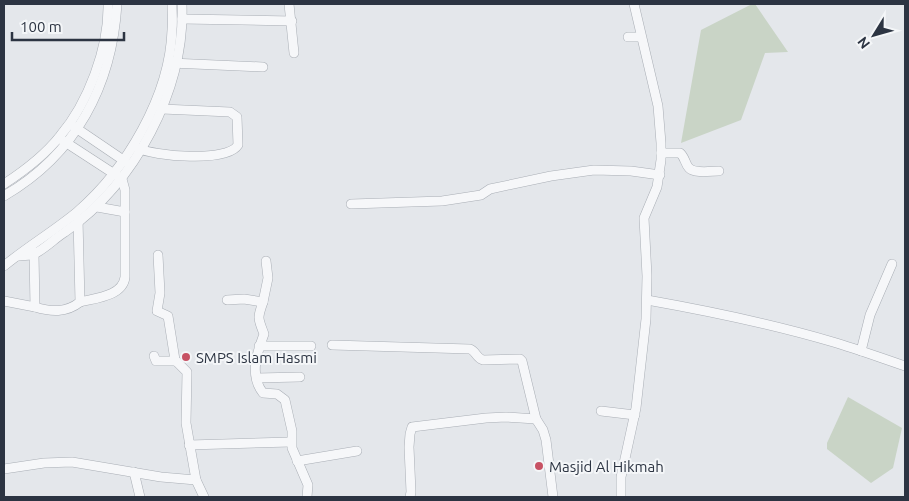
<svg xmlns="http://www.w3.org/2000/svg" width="909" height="501" font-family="Ubuntu,sans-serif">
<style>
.green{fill:#c9d4c6}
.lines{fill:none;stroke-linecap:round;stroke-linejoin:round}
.minor-casing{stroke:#a9aeb5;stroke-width:10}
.minor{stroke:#f6f7f9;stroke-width:9}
.poi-dot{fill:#c75264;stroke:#f4f6f8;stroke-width:2}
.labels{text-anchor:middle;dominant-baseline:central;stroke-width:4;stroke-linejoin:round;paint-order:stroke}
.poi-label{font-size:15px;fill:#2c3442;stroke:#f4f6f8;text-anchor:start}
</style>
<rect width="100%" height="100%" fill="#e4e7eb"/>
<!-- green -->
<g class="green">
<path d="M752,4H755L788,52L765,53L741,120L681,143L701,30Z"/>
<path d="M848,397L902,428L893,468L871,483L827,449V443Z"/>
</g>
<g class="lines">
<!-- minor casing -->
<g class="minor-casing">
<g id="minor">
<path d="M289,4L294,53"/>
<path d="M182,19L292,21"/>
<path d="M628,37H641"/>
<path d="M171,63L263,67"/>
<path d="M73,126L126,162"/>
<path d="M59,138L122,179L125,190V277C123,296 96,298 80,302"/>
<path d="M137,148C154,156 227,163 238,145L237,117L230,112L162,109"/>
<path d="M661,153H680C685,157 685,164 689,168C695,174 711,171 719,171"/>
<path d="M4,184C24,171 45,155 60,136C88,103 109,48 108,4"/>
<path d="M4,196C76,154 112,86 117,4"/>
<path d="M351,204L442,201L481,195L490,189L551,176L594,170L631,171L660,175"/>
<path d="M97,207L125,212"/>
<path d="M32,250L34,254L35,307C51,312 66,313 80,302L78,219"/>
<path d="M158,255L160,293L157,311L168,316L175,360L187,372L186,423L196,480L204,497"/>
<path d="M19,256C24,255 30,256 34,254C45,249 55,238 65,232C135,183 185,90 182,4"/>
<path d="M4,266C27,247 54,231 77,212C126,170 170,96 172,30C173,22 172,13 172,4"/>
<path d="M227,300L244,299L263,302C257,319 258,318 264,334C257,353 249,375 263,393L277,394L285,400L292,431V448L308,485L307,497"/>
<path d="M647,300C709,311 772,324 833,342C857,349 881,358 905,366"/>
<path d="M4,301L35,307"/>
<path d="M263,302L268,278L266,261"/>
<path d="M332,345L470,349C476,351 476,358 483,360L520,359L522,361L536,419L543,430L546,440L553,497"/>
<path d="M259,346H311"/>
<path d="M861,351L870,315L892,264"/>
<path d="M154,356L156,361H176"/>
<path d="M257,378L300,377"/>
<path d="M601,411L635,415"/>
<path d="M189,445L291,442"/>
<path d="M297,461L357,451"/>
<path d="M4,469L44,463L72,462L161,477L196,480"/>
<path d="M134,472L140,497"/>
<path d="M410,497L411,492L409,447L410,434L412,427L486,418L506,417L536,419"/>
<path d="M621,497V477L636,408L646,319L647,276L644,218L657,187L661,160V143L658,106L634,4"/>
</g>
</g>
<!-- minor -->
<use href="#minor" class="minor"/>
</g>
<!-- markers -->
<g class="poi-dot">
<circle cx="186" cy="357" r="5"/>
<circle cx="539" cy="466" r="5"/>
</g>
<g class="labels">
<!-- poi labels -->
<g class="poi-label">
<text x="196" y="357">SMPS Islam Hasmi</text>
<text x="549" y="466">Masjid Al Hikmah</text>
</g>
</g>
<!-- border -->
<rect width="909" height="501" fill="none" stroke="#2c3442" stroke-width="10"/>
<!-- north arrow -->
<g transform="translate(874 35) rotate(233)" stroke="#f4f6f8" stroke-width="4" paint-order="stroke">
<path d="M0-4L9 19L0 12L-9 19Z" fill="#2c3442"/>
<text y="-8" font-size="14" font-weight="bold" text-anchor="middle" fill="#2c3442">N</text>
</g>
<!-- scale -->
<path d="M12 32v8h112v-8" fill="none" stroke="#2c3442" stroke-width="2.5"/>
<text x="20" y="32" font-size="15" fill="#2c3442" stroke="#f4f6f8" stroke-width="4" paint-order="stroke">100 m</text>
</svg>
